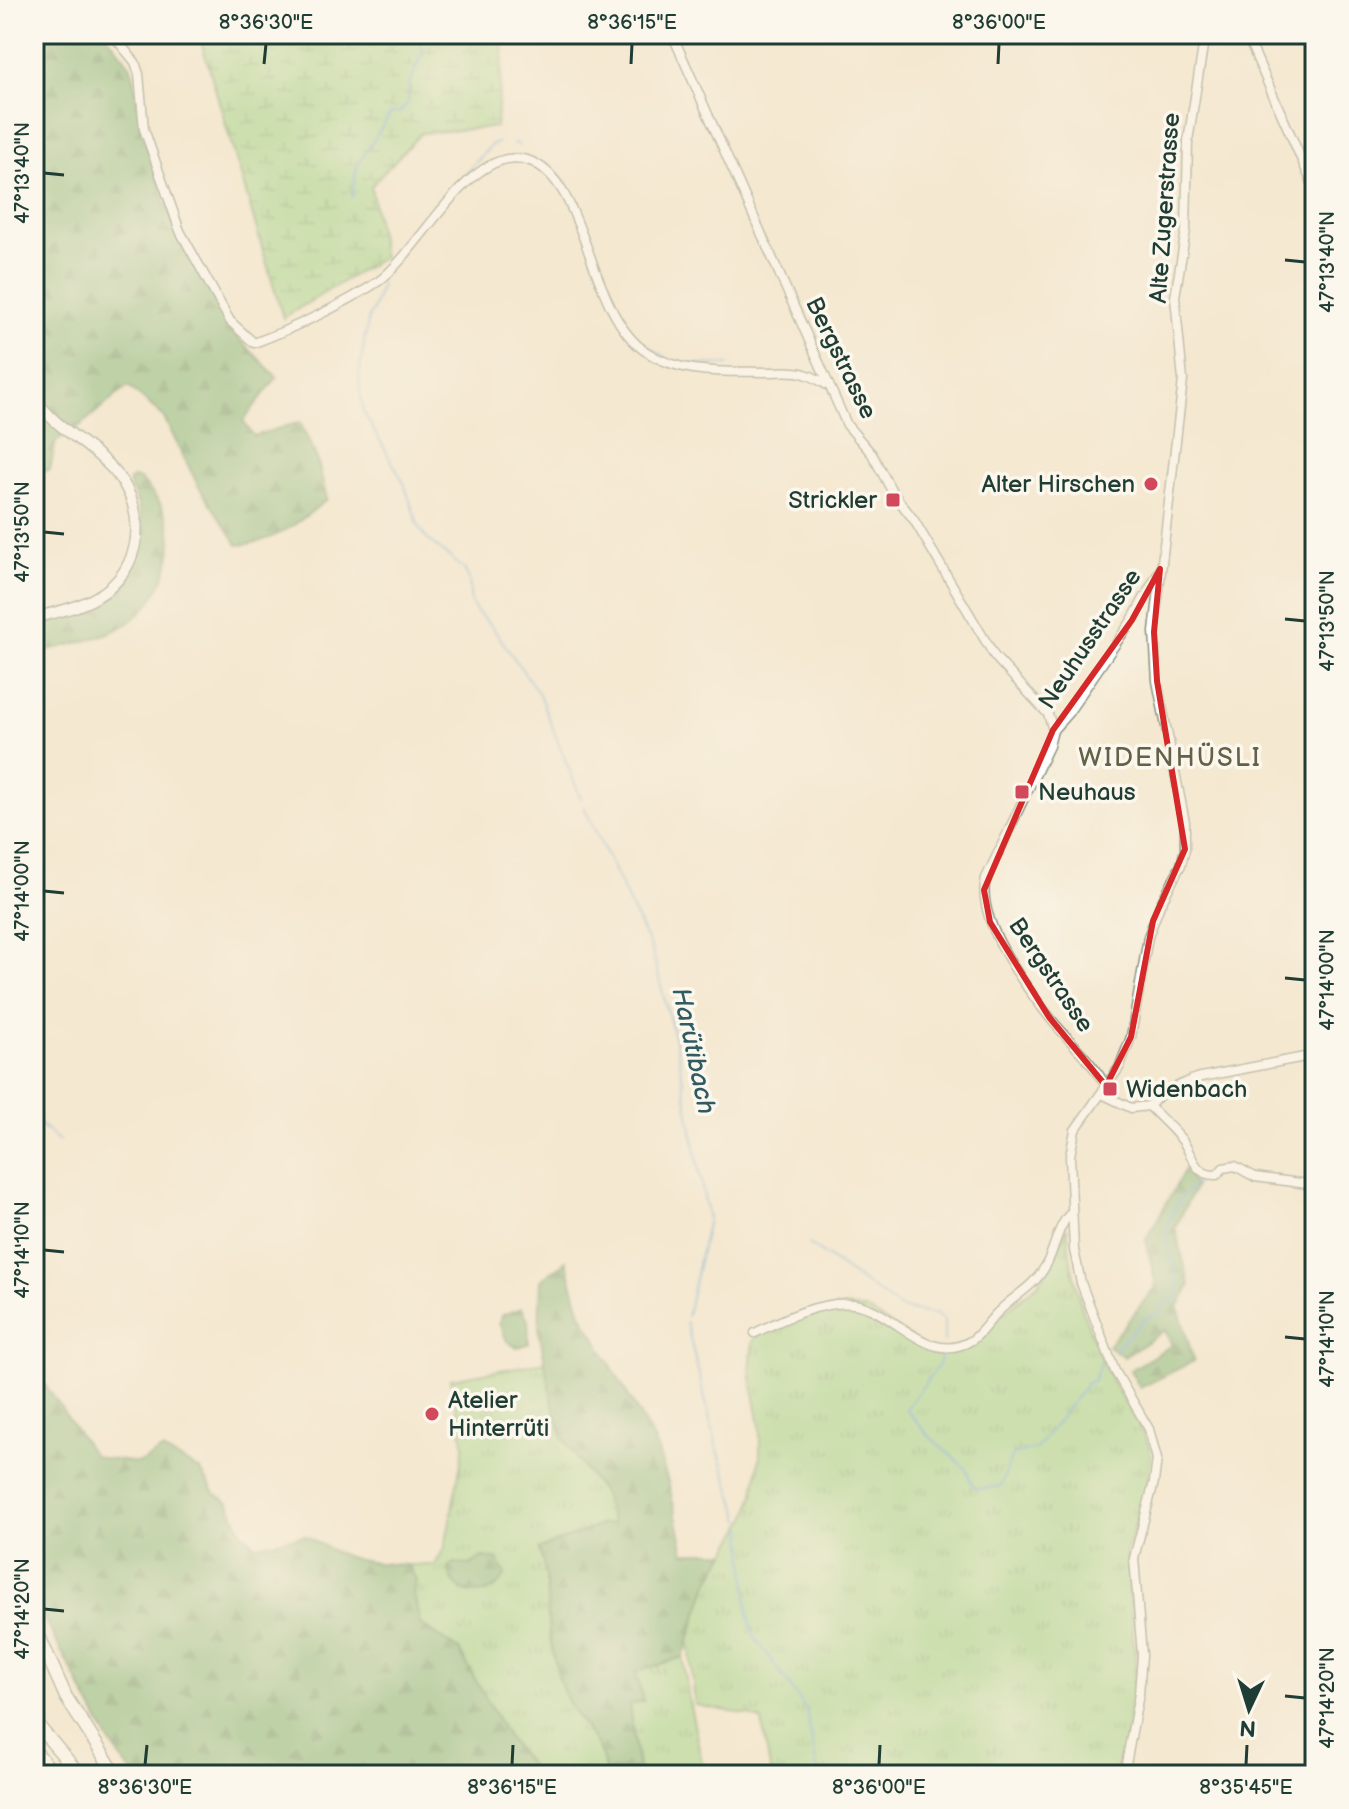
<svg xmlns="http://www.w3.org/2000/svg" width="1349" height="1809" font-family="'Balsamiq Sans',sans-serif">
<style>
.grass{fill:url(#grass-tufts);stroke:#5e895e;stroke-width:2;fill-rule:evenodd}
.forest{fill:url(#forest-firs);stroke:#4e7a54;stroke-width:2}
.wetland{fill:url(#wetland-marsh);stroke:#5e895e;stroke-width:2}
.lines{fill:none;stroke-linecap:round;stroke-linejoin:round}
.stream{stroke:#5ca2d1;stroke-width:2}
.minor-casing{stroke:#8a9282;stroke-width:11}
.major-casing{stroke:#8a9282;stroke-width:13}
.highway-casing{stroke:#8a9282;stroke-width:15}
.minor{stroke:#fff;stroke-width:8}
.major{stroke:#fff;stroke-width:10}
.highway{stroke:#fff;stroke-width:12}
.marked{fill:none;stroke:#d62828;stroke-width:6;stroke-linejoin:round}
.ticks{fill:none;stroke:#1f3d34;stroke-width:3}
.poi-dot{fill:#d1495b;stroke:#fbf7ec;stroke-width:3}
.labels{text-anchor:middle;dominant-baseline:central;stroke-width:7;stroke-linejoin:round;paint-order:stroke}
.street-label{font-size:24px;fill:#1f3d34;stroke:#fbf7ec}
.poi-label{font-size:24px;fill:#1f3d34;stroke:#fbf7ec;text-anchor:start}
.neighbourhood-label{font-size:26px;letter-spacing:2px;fill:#636147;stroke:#fbf7ec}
.water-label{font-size:26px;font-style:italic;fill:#315b63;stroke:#fbf7ec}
.neatline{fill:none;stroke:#1f3d34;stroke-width:3}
.ticks-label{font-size:20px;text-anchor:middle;fill:#1f3d34}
</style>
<defs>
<pattern id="grass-tufts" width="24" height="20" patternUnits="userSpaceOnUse" patternTransform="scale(2)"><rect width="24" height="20" fill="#9dd587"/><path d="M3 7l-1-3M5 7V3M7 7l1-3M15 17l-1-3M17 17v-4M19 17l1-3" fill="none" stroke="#7fae6f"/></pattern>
<pattern id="forest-firs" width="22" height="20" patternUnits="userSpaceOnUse" patternTransform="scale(2)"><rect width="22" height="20" fill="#7eb674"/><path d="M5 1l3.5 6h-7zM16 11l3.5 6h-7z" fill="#679560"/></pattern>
<pattern id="wetland-marsh" width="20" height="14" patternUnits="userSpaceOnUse" patternTransform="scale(2)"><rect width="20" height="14" fill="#9dd587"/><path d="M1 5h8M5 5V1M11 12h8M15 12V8" fill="none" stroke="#7fae6f"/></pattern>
</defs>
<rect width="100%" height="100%" fill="#fbf7ec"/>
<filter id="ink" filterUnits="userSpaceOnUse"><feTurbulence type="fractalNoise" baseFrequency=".0125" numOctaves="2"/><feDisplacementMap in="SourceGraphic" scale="16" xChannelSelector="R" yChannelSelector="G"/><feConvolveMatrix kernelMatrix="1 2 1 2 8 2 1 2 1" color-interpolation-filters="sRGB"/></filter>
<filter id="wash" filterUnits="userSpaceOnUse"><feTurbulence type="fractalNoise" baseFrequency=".006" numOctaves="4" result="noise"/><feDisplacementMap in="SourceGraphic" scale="32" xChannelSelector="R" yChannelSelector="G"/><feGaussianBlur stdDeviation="1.8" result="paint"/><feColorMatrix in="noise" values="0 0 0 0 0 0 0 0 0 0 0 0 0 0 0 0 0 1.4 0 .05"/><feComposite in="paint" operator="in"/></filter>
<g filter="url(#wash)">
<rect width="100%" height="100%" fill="#f4e8d0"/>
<!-- grass -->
<g class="grass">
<path d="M1067,1227C1071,1282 1088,1335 1114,1384C1123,1401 1145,1431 1150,1448C1155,1469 1135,1528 1126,1549L1136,1669L1121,1775H771L762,1721L749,1715L695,1705L689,1640L707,1586L748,1516L754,1493L760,1455V1425L750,1372L753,1340L760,1333L791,1319L845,1306L869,1311L930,1350L946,1352L972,1345L986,1334L994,1321L1040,1282L1060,1246Z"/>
<path d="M545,1362L563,1438L603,1494L613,1524L539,1550L547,1572L548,1619L576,1716L597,1745L604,1760L638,1768L629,1705L636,1672L683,1657L689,1701L702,1762V1775H538L507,1737L459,1650L420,1624L413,1591L416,1580L408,1565H435L445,1547L464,1446L450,1379ZM483,1557L496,1588L469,1593L470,1565Z"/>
</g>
<!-- forest -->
<g class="forest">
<path d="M34,34H106L130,65L134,76L141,129L177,235L232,332L277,377L243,421L254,436L300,422L317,459L327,499C300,522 274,543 238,545L199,487L163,416L128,386L77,428L56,441L50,470L34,472Z"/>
<path d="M132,478L140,479C148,488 157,498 163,509C183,548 162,600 128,623C108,637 59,649 34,652V622C55,617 80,613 99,602C115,592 121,580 129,564C145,531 145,515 128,482Z"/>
<path d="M1185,1169L1195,1187L1175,1228L1190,1286L1178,1307L1194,1361L1140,1388L1130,1370L1172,1345L1165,1330L1124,1357L1108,1346L1156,1286L1146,1240Z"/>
<path d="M566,1261L581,1313L655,1442L669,1485L684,1552H725L707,1586L683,1657L636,1672L643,1701L629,1705L638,1769L605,1771C603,1742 576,1722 565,1695C556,1672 549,1642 548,1617C546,1590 548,1575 539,1549L603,1524H613L603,1494L563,1438L553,1404L539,1331L541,1280Z"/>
<path d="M522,1308L528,1319L529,1343L517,1348L507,1341L499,1322L502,1315Z"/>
<path d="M34,1368L93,1455L107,1459L140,1463L162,1450L200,1470L215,1493L229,1503L242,1532L256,1545L305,1535C347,1561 358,1562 408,1565L416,1580L413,1591L420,1624L459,1650L507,1737L538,1775H133L110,1742L42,1615L34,1594Z"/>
<path d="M483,1557L498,1560L505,1574C498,1600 450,1601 449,1567L454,1563L470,1565Z"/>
</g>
<!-- wetland -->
<path class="wetland" d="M199,34H505L496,127L421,133L371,186L383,257L283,318Z"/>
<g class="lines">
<!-- stream -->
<g class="stream">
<path d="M513,143L519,145"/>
<path d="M545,163L568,184L574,206"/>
<path d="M458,183L491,145L498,143"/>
<path d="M352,197L357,166L391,113L400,112L408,103L409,85L423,51L420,34"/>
<path d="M381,285L373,310L369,316L364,342L359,378L363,411L404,483L418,525L426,538L464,569L469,579L471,603L477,612L493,628L539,694L581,799"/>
<path d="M642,342L663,356"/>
<path d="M688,364L729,365"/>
<path d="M584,807L652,951L677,1048L708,1219L687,1316"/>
<path d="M34,1119L59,1141"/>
<path d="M809,1244L900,1308L937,1315L944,1320V1341"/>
<path d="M686,1322L716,1444L741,1520"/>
<path d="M1113,1351L1147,1317L1160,1313L1162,1304L1177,1298C1180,1270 1174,1272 1168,1248C1162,1221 1178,1198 1199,1181"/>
<path d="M941,1355L940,1363L906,1409L928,1435L966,1469L973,1486L977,1489L1001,1486L1012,1455L1036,1449L1087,1383L1093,1381L1101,1362"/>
<path d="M743,1527L748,1613L754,1636L806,1709L818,1775"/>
</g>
</g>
</g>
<g filter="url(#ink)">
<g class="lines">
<!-- minor casing -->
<g class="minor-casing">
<g id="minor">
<path d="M112,34L135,62L139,74L144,129L180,231L230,321L254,343C292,329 345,304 379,281C419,252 471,143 527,160C588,178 586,310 645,351C682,376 727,371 769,372C780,372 794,370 805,374C813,376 820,381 827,385"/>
<path d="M672,34L847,425L872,454L893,493L914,520L995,657L1048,714L1053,730L1049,746L986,878C975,920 1025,986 1050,1018C1068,1040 1091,1060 1106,1086"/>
<path d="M1246,34L1315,190"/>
<path d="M1053,730L1069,712L1132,620L1160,570"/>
<path d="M1102,1094L1131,1108L1149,1106L1162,1093L1196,1078L1315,1055"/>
<path d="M1149,1106C1160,1117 1172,1128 1182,1140C1193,1155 1194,1176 1217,1175L1223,1168L1235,1166L1255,1177L1315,1185"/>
<path d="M755,1333C783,1319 822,1300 854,1304C894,1309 928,1368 972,1340C981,1334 989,1321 997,1313C1013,1296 1033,1288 1045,1267C1055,1250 1057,1225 1072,1212"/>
<path d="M1124,1775L1139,1694L1142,1655L1134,1558L1154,1482L1157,1459L1149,1429L1115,1371L1081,1283L1074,1250L1070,1156L1075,1130L1119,1068L1131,1037L1148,937L1160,905L1181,865L1185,849V822L1157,681L1154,632L1183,380L1175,297L1186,230L1188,141L1205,34"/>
</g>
</g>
<!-- major casing -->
<g class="major-casing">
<path id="major" d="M34,397C55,429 92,444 116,473C148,511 143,570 98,596C79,608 56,612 34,618"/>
</g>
<!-- highway casing -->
<g class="highway-casing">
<g id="highway">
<path d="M34,1625L66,1697L116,1775"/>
<path d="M34,1721L80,1775"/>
<path d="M34,1750L55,1775"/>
</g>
</g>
<!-- minor -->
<use href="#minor" class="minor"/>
<!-- major -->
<use href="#major" class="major"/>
<!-- highway -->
<use href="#highway" class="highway"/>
</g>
</g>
<!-- marked area -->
<path d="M0 0H1349V1809H0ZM1160,569L1154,632L1157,681L1185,849L1153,921L1131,1037L1106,1086L1049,1017L990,922L984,890L1053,730L1132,620Z" fill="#f4e8d0" fill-opacity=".55" fill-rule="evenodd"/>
<path class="marked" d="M1160,569L1154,632L1157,681L1185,849L1153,921L1131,1037L1106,1086L1049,1017L990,922L984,890L1053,730L1132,620Z"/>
<!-- ticks -->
<path class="ticks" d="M264,64L266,44M631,64L632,44M998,64L999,44M44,173L64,175M1285,260L1305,262M44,532L64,534M1285,619L1305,621M44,891L64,893M1285,978L1305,980M44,1250L64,1252M1285,1337L1305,1339M44,1609L64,1611M1285,1696L1305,1698M145,1765L147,1745M512,1765L513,1745M879,1765L880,1745M1246,1765L1247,1745"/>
<!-- markers -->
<g class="poi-dot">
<circle cx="1151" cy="484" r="8"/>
<rect x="885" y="492" width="16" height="16" rx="4"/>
<rect x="1014" y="784" width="16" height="16" rx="4"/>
<rect x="1102" y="1081" width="16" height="16" rx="4"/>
<circle cx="432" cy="1414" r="8"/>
</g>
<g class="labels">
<!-- street labels -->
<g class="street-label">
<text transform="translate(1165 208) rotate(-86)">Alte Zugerstrasse</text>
<text transform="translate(841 358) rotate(64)">Bergstrasse</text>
<text transform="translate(1090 639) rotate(-56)">Neuhusstrasse</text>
<text transform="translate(1051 975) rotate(56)">Bergstrasse</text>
</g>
<!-- poi labels -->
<g class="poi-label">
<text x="1135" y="484" text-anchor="end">Alter Hirschen</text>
<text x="877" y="500" text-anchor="end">Strickler</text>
<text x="1038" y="792">Neuhaus</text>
<text x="1126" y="1089">Widenbach</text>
<text x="448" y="1400">Atelier<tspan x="448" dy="28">Hinterrüti</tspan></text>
</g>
<!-- neighbourhood labels -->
<g class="neighbourhood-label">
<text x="1170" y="758">WIDENHÜSLI</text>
</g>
<!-- water labels -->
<g class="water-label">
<text transform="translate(693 1051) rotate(78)">Harütibach</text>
</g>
</g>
<!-- margin -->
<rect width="1349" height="1809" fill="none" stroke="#fbf7ec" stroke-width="88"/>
<!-- north arrow -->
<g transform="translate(1249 1709) rotate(184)" stroke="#fbf7ec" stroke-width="6" paint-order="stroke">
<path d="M0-6L14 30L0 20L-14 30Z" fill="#1f3d34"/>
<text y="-12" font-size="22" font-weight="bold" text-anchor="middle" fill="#1f3d34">N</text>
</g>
<rect x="44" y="44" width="1261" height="1721" class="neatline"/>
<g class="ticks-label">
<text x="266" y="29">8°36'30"E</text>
<text x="632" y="29">8°36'15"E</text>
<text x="999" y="29">8°36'00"E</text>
<text transform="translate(22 173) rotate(-90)" y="7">47°13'40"N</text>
<text transform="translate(1327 262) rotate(-90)" y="7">47°13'40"N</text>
<text transform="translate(22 532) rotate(-90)" y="7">47°13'50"N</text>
<text transform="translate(1327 621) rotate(-90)" y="7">47°13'50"N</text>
<text transform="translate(22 891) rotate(-90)" y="7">47°14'00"N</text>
<text transform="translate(1327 980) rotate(-90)" y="7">47°14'00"N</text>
<text transform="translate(22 1250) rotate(-90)" y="7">47°14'10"N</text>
<text transform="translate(1327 1339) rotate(-90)" y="7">47°14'10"N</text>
<text transform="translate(22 1609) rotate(-90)" y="7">47°14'20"N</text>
<text transform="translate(1327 1698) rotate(-90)" y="7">47°14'20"N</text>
<text x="145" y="1794">8°36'30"E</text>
<text x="512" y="1794">8°36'15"E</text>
<text x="879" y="1794">8°36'00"E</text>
<text x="1246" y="1794">8°35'45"E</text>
</g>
</svg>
